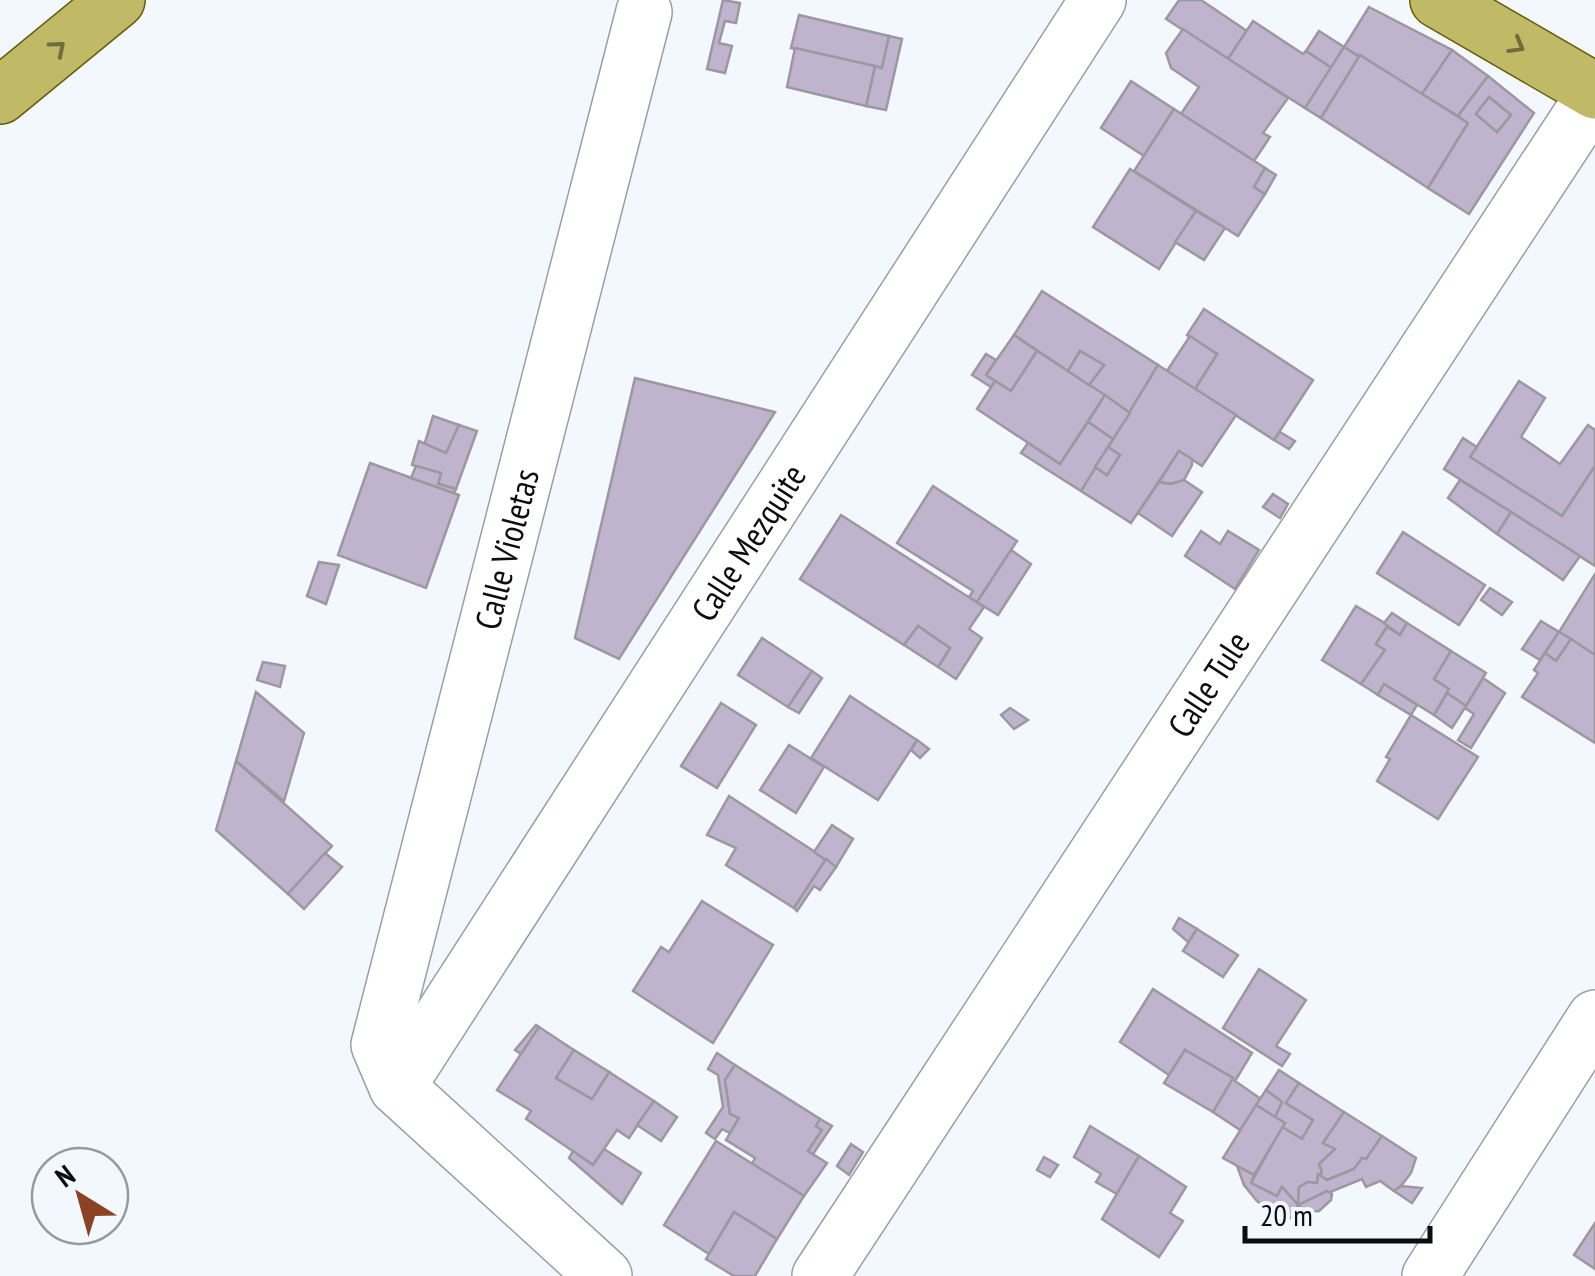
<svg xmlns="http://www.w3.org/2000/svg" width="1595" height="1276" font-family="'PT Sans Narrow',sans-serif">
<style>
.building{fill:#c0b3ce;stroke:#9b989e;stroke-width:2.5;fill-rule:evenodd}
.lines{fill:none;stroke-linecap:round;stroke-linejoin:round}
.minor-casing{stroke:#9b9fa5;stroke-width:58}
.primary-casing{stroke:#655e05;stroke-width:58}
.minor{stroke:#fff;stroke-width:55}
.primary{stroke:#c0b966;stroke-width:55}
.oneway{stroke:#6f6c3e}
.labels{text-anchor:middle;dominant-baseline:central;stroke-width:10;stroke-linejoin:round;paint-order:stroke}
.street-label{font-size:35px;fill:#0b0d0e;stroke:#f3f8fe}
</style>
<rect width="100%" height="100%" fill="#f3f8fe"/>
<!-- building -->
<g class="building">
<path d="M723,0L740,3L736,23L725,21L719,43L732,46L725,73L707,69Z"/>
<path d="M1179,0H1201L1247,31L1228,59L1166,19Z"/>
<path d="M1369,7L1452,50L1422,94L1344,47Z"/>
<path d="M799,15L889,36L882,68L791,48Z"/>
<path d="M1253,21L1303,54L1306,51L1332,68L1305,108L1228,59Z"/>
<path d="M1183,29L1288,98L1263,133L1270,137L1254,161L1181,114L1199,87L1171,68L1166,53Z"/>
<path d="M1319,31L1344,47L1332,68L1306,51Z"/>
<path d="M889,36L902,39L886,110L866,106L875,66L882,68Z"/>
<path d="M1344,47L1359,57L1321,118L1305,108Z"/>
<path d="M795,48L875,66L866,106L787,87Z"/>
<path d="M1452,50L1488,76L1458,116L1422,94Z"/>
<path d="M1360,55L1468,123L1428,188L1321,118Z"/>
<path d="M1488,76L1534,113L1469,214L1428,188L1468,123L1458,116ZM1489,97L1511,115L1497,132L1476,114Z"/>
<path d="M1131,81L1174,109L1144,156L1101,128Z"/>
<path d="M1489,97L1511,115L1497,132L1476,114Z"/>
<path d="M1174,109L1265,168L1254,187L1265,194L1238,236L1134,171Z"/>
<path d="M1265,168L1276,175L1265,194L1254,187Z"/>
<path d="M1130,169L1196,211L1159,269L1093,227Z"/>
<path d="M1196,211L1225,228L1204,260L1175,242Z"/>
<path d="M1042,291L1158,365L1130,413L1089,385L1104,365L1080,351L1068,371L1014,335Z"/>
<path d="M1204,309L1313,380L1274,440L1195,389L1217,354L1187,335Z"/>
<path d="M1014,335L1037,351L1011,391L986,375Z"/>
<path d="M1190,336L1217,354L1195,389L1167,371Z"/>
<path d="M1037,351L1105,395L1060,464L977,409L995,381L1011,391Z"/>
<path d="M1080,351L1104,365L1089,385L1068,371Z"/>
<path d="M986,354L996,360L986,375L995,381L991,387L972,375Z"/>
<path d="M1158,365L1236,415L1202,466L1179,451L1131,523L1081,491L1095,467L1107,475L1120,455L1108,447Z"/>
<path d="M635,378L775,412L619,659L575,638Z"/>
<path d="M1519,381L1545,398L1521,437L1560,464L1588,425L1595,430V466L1562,516L1470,457Z"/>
<path d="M1105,395L1130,413L1113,439L1088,422Z"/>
<path d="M433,416L459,425L446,453L424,446Z"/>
<path d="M1088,422L1113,439L1081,491L1021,453L1028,443L1060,464Z"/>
<path d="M459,425L477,431L456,489L438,484L441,473L412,465L419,441L446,453Z"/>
<path d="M1280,432L1295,441L1289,449L1274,440Z"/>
<path d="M1463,438L1477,447L1470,457L1562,516L1595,466V566L1444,469Z"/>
<path d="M1108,447L1120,455L1107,475L1095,467Z"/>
<path d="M1179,451L1192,459V465L1184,480L1171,484L1159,482Z"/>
<path d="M370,463L459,495L426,588L338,555Z"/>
<path d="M416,466L441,473L438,484L456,489L454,493L411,478Z"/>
<path d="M1184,480L1202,492L1172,536L1138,513L1159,482L1171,484Z"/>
<path d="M1460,480L1511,512L1497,534L1448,498Z"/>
<path d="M933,486L1017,541L977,602L969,597L973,591L897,543Z"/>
<path d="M1273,494L1288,504L1280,518L1263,507Z"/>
<path d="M1511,512L1580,556L1563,580L1497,534Z"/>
<path d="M841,515L984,607L969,629L982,638L956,679L938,667L950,648L918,626L904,645L800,579Z"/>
<path d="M1201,531L1220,544L1228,531L1259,550L1235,589L1185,556Z"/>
<path d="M1403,532L1485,585L1459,625L1377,573Z"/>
<path d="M1011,550L1031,564L998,615L977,602Z"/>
<path d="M319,562L339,565L326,604L307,596Z"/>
<path d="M1595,574V655L1559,632Z"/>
<path d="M1490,588L1512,602L1502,615L1481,600Z"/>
<path d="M1356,606L1388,625L1376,644L1385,650L1361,684L1322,660Z"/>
<path d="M1392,613L1407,623L1400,635L1384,623Z"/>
<path d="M1541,621L1559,632L1540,660L1522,649Z"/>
<path d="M1407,623L1451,651L1434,679L1449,689L1434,715L1384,684L1378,695L1361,684L1385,650L1376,644L1387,627L1400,635Z"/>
<path d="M918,626L950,648L938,667L904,645Z"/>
<path d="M1559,632L1571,639L1556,661L1545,653Z"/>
<path d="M762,638L812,671L788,707L738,675Z"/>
<path d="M1571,639L1595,655V743L1522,697L1538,673L1534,670L1545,653L1556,661Z"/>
<path d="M1451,651L1486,673L1466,706L1447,693L1449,689L1434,679Z"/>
<path d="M263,662L285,666L280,687L257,680Z"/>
<path d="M812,671L822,678L799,713L788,707Z"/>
<path d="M1483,678L1505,693L1471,748L1458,740L1474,714L1465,708Z"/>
<path d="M1384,684L1417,705L1411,715L1378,695Z"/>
<path d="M256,692L304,733L284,801L236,761Z"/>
<path d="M1447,693L1466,706L1452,728L1434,715Z"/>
<path d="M850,696L917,740L878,800L811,758Z"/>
<path d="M721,703L756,725L717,788L681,766Z"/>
<path d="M1010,708L1028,720L1014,729L1001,715Z"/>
<path d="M1411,715L1478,757L1438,819L1377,781L1390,759L1386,757Z"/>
<path d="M917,740L929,749L920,758L911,750Z"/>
<path d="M789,745L824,767L796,813L760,790Z"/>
<path d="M236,761L332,846L288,894L216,830Z"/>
<path d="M729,796L826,859L794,908L726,865L736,848L707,835Z"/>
<path d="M832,825L853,839L836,867L814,852Z"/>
<path d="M325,853L342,867L304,909L288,894Z"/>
<path d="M826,859L836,867L820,890L814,886L797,911L794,908Z"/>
<path d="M702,901L773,945L713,1043L633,991L661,947L669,952Z"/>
<path d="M1179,918L1197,929L1188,942L1173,929Z"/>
<path d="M1197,929L1238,955L1223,977L1183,951Z"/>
<path d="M1259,969L1306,1000L1276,1046L1290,1054L1282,1066L1223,1028Z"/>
<path d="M1153,989L1252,1053L1235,1081L1261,1099L1240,1130L1213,1112L1233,1078L1185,1050L1169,1075L1120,1042Z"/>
<path d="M536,1025L539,1027L521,1054L515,1050Z"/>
<path d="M539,1027L574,1050L556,1078L592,1099L609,1072L654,1101L629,1138L617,1130L593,1165L526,1119L531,1111L497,1090Z"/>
<path d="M574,1050L609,1072L592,1099L556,1078Z"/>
<path d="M1185,1050L1233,1078L1213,1112L1164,1083Z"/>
<path d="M717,1053L735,1065L725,1080L730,1114L739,1118L730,1133L722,1129L715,1139L706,1133L723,1107L718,1075L708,1069Z"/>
<path d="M735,1065L820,1119L816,1126L822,1130L808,1151L827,1163L804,1196L752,1164L755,1158L726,1140L739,1118L730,1114L725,1080Z"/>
<path d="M1279,1070L1299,1083L1286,1103L1313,1120L1302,1139L1282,1127L1285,1123L1275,1117L1282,1102L1266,1090Z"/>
<path d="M1299,1083L1344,1112L1323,1143L1335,1149L1319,1164L1322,1171L1317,1183L1308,1182L1299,1187L1298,1205L1282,1187L1277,1196L1251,1183L1282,1127L1302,1139L1313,1120L1286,1103Z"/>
<path d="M1266,1090L1282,1102L1275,1117L1256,1105Z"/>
<path d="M654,1101L677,1117L661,1141L637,1125Z"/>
<path d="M1256,1105L1285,1123L1254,1175L1223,1158Z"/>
<path d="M1344,1112L1382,1136L1366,1159L1362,1158L1354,1169L1327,1180L1320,1176L1322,1171L1319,1164L1335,1149L1323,1143Z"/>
<path d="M820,1119L832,1126L813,1154L808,1151L822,1130L816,1126Z"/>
<path d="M1090,1126L1139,1156L1117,1194L1096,1182L1101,1174L1074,1157Z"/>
<path d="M1382,1136L1416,1158L1411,1173L1401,1186L1394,1191L1380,1181L1366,1187L1362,1179L1298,1205L1299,1187L1308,1182L1317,1183L1318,1174L1327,1180L1354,1169L1362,1158L1366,1159Z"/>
<path d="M716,1141L804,1196L777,1239L734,1212L709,1254L664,1225Z"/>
<path d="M851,1144L863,1152L849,1175L837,1166Z"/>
<path d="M604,1149L641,1173L622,1204L569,1158L573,1151L593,1165Z"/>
<path d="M1139,1156L1186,1187L1170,1213L1183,1221L1159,1257L1102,1219Z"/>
<path d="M1044,1157L1058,1165L1050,1177L1037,1170Z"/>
<path d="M1237,1166L1254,1175L1251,1183L1277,1196L1282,1187L1298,1205L1294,1219L1274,1213L1257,1201L1244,1185Z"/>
<path d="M1401,1186L1422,1188L1412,1203L1394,1191Z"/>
<path d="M1327,1191L1332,1194L1331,1200L1319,1211L1307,1212L1298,1205Z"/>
<path d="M734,1212L777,1239L755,1276H734L706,1259Z"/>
<path d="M1595,1223V1269L1574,1255Z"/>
</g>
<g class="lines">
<!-- minor casing -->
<g class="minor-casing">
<g id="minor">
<path id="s1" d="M397,1087L1098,0"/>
<path id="s2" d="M604,1276L397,1087L379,1045L644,12"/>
<path id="s3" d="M820,1276L1595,94"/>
<path d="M1430,1276L1595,1018"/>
</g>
</g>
<!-- primary casing -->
<g class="primary-casing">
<g id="primary">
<path d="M1438,0L1595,91"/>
<path d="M0,96L117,0"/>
</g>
</g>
<!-- minor -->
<use href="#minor" class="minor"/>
<!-- primary -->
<use href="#primary" class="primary"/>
</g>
<!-- one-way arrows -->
<defs><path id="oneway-chevron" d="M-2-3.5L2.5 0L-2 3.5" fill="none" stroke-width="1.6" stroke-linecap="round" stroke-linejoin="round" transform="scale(2.5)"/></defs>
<g class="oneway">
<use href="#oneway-chevron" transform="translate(1517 46) rotate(30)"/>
<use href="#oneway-chevron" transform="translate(58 48) rotate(-40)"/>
</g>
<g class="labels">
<!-- street labels -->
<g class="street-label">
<text stroke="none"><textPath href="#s1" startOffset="648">Calle Mezquite</textPath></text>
<text stroke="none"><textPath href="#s2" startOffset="838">Calle Violetas</textPath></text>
<text stroke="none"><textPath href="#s3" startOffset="708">Calle Tule</textPath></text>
</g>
</g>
<!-- north arrow -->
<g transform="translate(80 1196) rotate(323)"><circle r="48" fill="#f3f8fe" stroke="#969a9e" stroke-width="2.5"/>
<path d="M0-8L18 38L0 25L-18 38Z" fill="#8b4324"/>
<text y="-15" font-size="28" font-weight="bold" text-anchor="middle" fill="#0b0d0e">N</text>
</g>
<!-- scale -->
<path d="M1245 1226v15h185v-15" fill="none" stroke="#0b0d0e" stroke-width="5"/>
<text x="1260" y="1226" font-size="30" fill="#0b0d0e" stroke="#f3f8fe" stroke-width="8" paint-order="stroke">20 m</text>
</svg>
